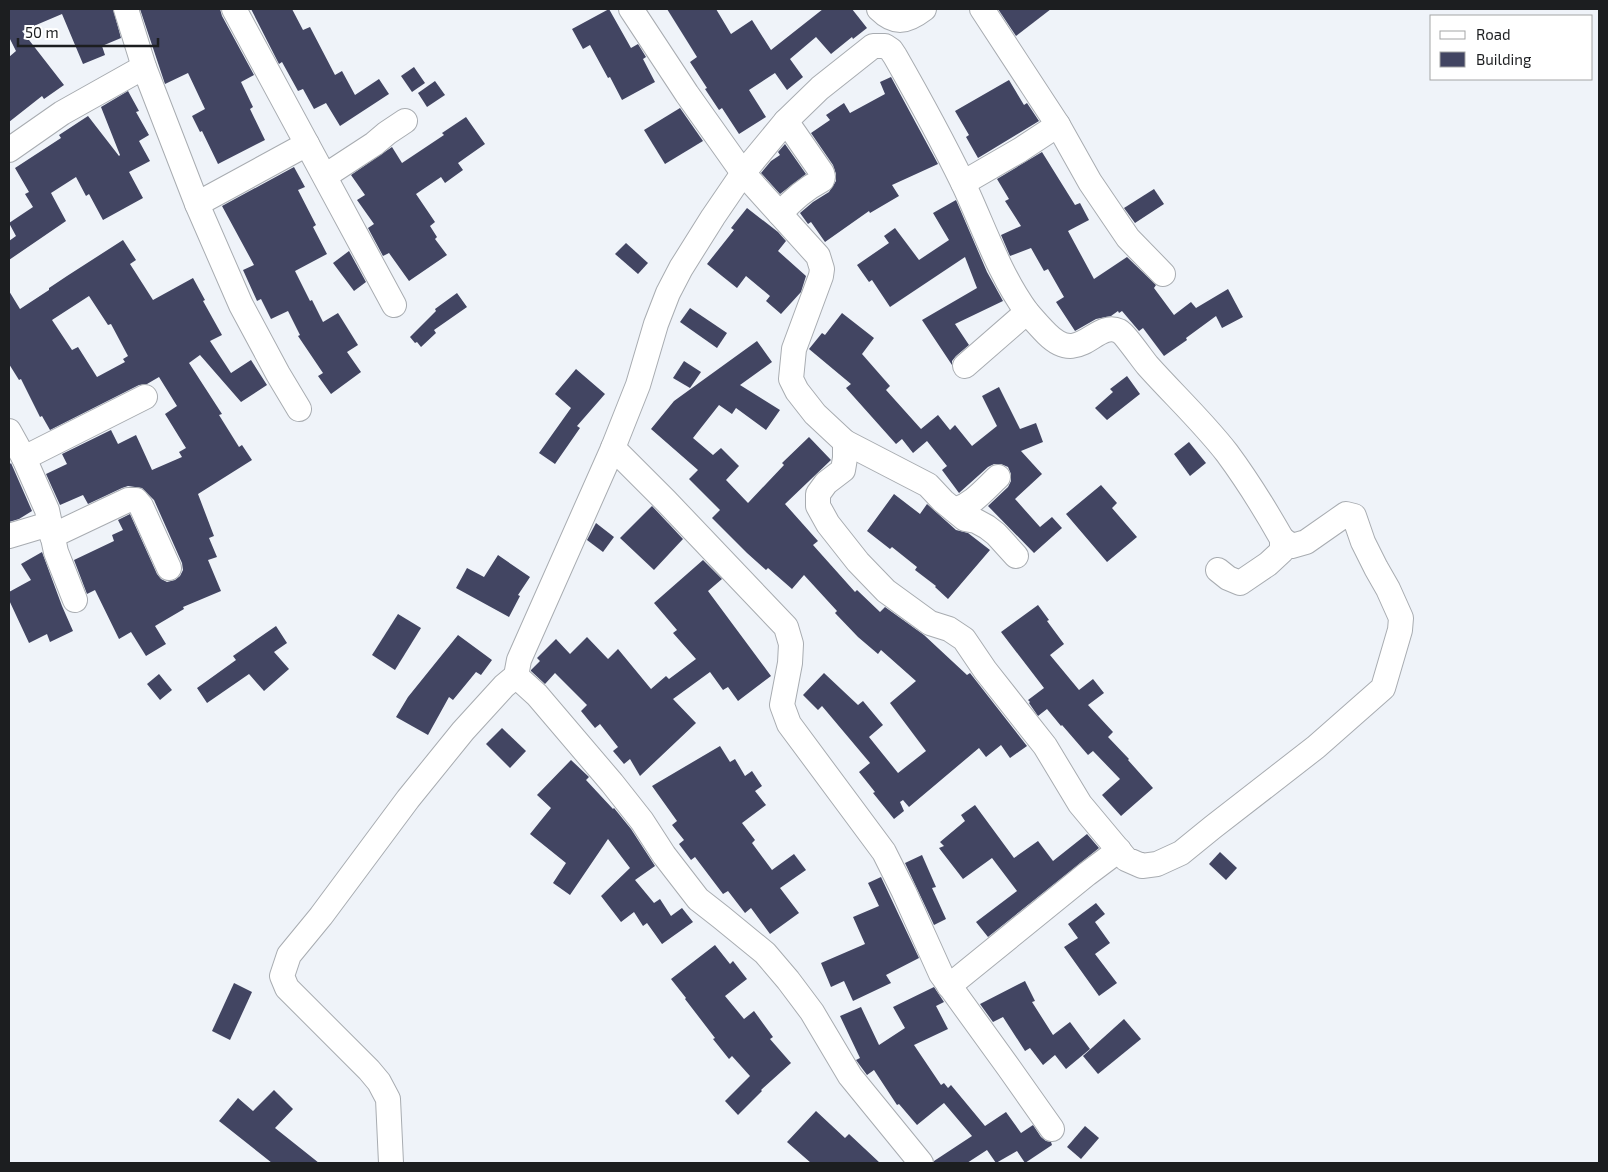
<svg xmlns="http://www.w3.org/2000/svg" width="1608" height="1172" font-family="'Exo 2',sans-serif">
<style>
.building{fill:#424562;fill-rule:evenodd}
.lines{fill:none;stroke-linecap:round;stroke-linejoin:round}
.minor-casing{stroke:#a8acb1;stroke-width:26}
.minor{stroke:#fff;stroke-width:24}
</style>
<rect width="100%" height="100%" fill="#eff3f9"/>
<!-- building -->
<g class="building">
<path d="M9,9H113L121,38L102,46L105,55L83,64L62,14L22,31L64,85L44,99L42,96L9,122V57L16,51L9,37Z"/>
<path d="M140,9H220L222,16L254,75L241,82L253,107L250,109L265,140L218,164L202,131L200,132L192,116L205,109L188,73L165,84Z"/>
<path d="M251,9H292L303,30L310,27L335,75L342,71L355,95L379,79L389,94L340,126L326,103L314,109L303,89L298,91L282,62L279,64Z"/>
<path d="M609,9L631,48L638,44L646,57L643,59L655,82L622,100L610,77L608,78L590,45L583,49L572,29Z"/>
<path d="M667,9H716L731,34L752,20L771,50L823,9H852L867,28L853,39L852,37L831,54L816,37L790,59L803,77L787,90L775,73L749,90L766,117L739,134L722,108L719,110L705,89L707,88L690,62L697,57Z"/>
<path d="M998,9H1051L1016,36Z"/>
<path d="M414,67L425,83L412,92L401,76Z"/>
<path d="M891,77L938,164L892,185L899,196L870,213L869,211L825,242L811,222L808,224L800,213L813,202L829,192L836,181V174L833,165L811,133L830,120L826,115L844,103L850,113L885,94L880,82Z"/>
<path d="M1009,80L1024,105L1027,103L1039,121L978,158L966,137L969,135L955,111Z"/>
<path d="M435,81L445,95L427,107L418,93Z"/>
<path d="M128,91L139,111L136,112L149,135L139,141L150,161L129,172L143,198L103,220L89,194L86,196L76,177L51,193L66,221L9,260V241L16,236L9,223L33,207L25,194L29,192L15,168L61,138L59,135L88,116L119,156L120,155L101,107Z"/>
<path d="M680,108L703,141L665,164L644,130Z"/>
<path d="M466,117L485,144L458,163L463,170L445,183L441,177L416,194L435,222L430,226L437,237L435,239L447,255L409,281L389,253L383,256L368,228L374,224L357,200L365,195L351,175L392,147L402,163L444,135L442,133Z"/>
<path d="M785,144L806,174L780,194L761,173L771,161L780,155L778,152Z"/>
<path d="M1042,152L1075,205L1080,203L1089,220L1068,231L1094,279L1127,257L1156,285L1154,288L1174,315L1191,302L1196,308L1228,289L1243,317L1222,328L1216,316L1186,338L1187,340L1164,356L1143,328L1139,331L1122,311L1119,313L1118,311L1111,316L1096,319L1075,331L1056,302L1064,297L1048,269L1044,271L1031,248L1010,256L1001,235L1021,226L1005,201L1009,199L997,179Z"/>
<path d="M294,167L305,187L298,190L316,225L313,227L327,254L295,271L310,301L312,300L323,322L338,313L358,345L347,352L361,372L331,394L318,376L323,373L298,336L300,335L288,311L271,319L261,299L257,301L243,270L254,265L222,206Z"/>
<path d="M1154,189L1164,204L1135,223L1124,208Z"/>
<path d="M956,200L987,272L1003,301L955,324L969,345L956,356L952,361V365L922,320L977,288L965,257L890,307L872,280L869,282L857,265L889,243L884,236L895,228L919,260L949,240L933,213Z"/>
<path d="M747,208L778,232L786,241L778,251L806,276L801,292L781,314L766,301L770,296L746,276L737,288L707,264L734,230L731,228Z"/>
<path d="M123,240L136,260L130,264L153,300L193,278L205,300L203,301L222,335L210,341L231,373L251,360L267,385L241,402L200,355L189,363L222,414L219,415L239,447L242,445L252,460L198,494L214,536L209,538L217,557L208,560L221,591L183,607L184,609L155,626L166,644L146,656L131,632L119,639L95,590L87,594L74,560L114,541L112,535L123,530L118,520L130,514L157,574L161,579L167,582L175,580L180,576L183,570L182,563L154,500L142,488L128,486L122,488L88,504L83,495L60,505L46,474L67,464L62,454L111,430L118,444L136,435L152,470L182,457L179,452L186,448L165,414L177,406L159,377L147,384L139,385L50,430L42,416L40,417L21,379L19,380L9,364V291L20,309L49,290V288L67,276ZM89,296L108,325L111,324L128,356L123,359L125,362L97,377L78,347L72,350L52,320Z"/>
<path d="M626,243L648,263L638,274L615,254Z"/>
<path d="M349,251L366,282L354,291L333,263Z"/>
<path d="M457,293L467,307L434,330L436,333L421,347L417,342L415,343L410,337L436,311L435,309Z"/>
<path d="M690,308L727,333L717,348L680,322Z"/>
<path d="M842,313L874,338L862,354L890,386L886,390L921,429L938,415L950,430L955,425L972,446L997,426L982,396L999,387L1020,429L1036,423L1043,442L1021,451L1042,474L1015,499L1040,527L1052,517L1062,528L1034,553L988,506L1008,487L1011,481V474L1008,467L1001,464H994L988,467L959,493L942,470L947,466L927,441L913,453L902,439L896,444L846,388L851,384L809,349L822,333L825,335Z"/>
<path d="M757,341L772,362L740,385L780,410L766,430L736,408L732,414L719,405L693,438L713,455L721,448L739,466L726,480L748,503L784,465L782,463L809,437L831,460L785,504L818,541L813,545L855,592L857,590L880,612L885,607L924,635L967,675L970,673L1027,746L1010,758L1001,745L986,757L979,748L909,807L903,800L900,802L904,811L894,819L873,793L875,792L859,772L870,763L822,706L818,710L803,695L824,673L858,705L863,701L883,725L869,737L898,773L926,751L890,703L916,681L881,650L878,654L858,637L835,613L837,611L804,575L792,589L768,568L766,570L747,553L712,518L720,510L689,479L698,470L651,429L674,401Z"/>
<path d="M684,361L701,372L690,388L673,378Z"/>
<path d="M576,369L605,394L577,426L580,428L555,464L539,453L571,408L555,394Z"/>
<path d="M1127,376L1140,394L1107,420L1095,408L1113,392L1110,389Z"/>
<path d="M1189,442L1206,463L1190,476L1174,454Z"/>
<path d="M11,463L32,511L19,519L9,522V465Z"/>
<path d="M1101,485L1117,503L1112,508L1137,537L1107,562L1066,514Z"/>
<path d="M894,494L920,514L927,504L956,530L968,533L990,550L948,599L935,587L936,586L915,570L917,567L892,547L890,549L867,531Z"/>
<path d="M652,506L683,539L654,570L620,538Z"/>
<path d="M596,523L614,537L603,552L587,540Z"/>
<path d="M42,552L62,606L73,631L50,642L47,634L29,643L9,600V592L31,580L21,564Z"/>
<path d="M498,555L530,577L518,595L520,596L509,617L456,588L467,568L484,577Z"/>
<path d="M703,560L722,579L708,591L771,676L738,701L728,687L723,690L710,672L673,699L696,723L640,776L630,759L624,764L613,751L618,747L600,724L595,728L581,711L587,705L555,673L545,684L531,671V670L540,661L537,658L556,639L570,654L587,637L608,659L618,649L651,689L666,676L669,679L696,659L673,633L677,630L654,603Z"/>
<path d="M1038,605L1049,620L1047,621L1064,644L1050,655L1079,690L1093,679L1104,693L1088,705L1113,732L1108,737L1129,759L1128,760L1153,788L1121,816L1102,795L1120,779L1093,751L1088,755L1062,725L1061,726L1047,709L1038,716L1029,703L1030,702L1028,700L1044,688L1001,632Z"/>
<path d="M398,614L421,628L395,670L372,655Z"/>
<path d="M276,626L287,643L274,652L289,669L264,691L249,674L207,703L197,688L236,660L233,656Z"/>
<path d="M458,635L492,660L481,675L476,672L453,700L449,697L428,735L396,717L408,697Z"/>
<path d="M159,674L172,690L160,700L147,684Z"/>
<path d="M502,728L526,751L510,768L486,744Z"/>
<path d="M720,746L730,762L735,759L745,776L752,771L762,786L755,791L766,805L742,823L755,840L752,843L772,870L794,854L806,870L780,888L799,913L770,934L751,908L745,913L728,891L723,894L695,857L691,860L679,844L684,840L672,825L677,821L652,786Z"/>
<path d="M571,760L589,777L586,780L613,809L614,808L631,829L655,866L635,880L654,903L660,899L671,916L682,908L693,922L662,944L647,923L643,926L634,912L621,922L601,896L630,868L608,839L570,895L553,883L566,863L530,834L551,808L537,795Z"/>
<path d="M975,805L1014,858L1038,841L1053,861L1087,834L1099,848L988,937L976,922L1017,891L992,858L963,879L939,848L944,846L940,842L965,821L961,815Z"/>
<path d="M1220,852L1237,868L1226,880L1209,864Z"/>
<path d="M922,855L936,887L932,888L946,919L934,925L905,863Z"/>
<path d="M881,877L919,958L886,975L891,983L853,1001L844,981L831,987L821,963L865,944L853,917L879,906L868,883Z"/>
<path d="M1096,903L1105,914L1095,922L1110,943L1095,954L1117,983L1099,996L1064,947L1078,938L1068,924Z"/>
<path d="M715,945L730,964L733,961L747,979L725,996L744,1019L754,1011L773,1037L770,1039L791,1063L761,1090L762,1091L738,1115L725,1101L750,1076L732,1056L729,1059L713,1039L715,1038L685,999L686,998L671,979Z"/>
<path d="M1025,981L1035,1001L1032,1002L1053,1035L1070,1022L1090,1049L1066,1069L1055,1055L1043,1065L1030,1048L1025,1051L1003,1017L993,1022L980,1004Z"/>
<path d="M234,983L252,992L230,1040L212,1031Z"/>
<path d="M934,987L944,1002L936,1006L948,1029L914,1045L941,1085L944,1083L948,1088L951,1085L985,1126L1006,1112L1021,1133L1033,1125L1041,1137L1046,1141L1051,1142L1052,1145L1025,1163L1017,1151L996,1163L987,1150L967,1163H934V1161L972,1136L944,1103L917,1125L899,1104L897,1105L874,1070L867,1075L856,1060L860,1058L840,1016L861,1007L879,1045L905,1028L893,1007Z"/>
<path d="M1124,1019L1141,1039L1098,1074L1083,1056Z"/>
<path d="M274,1090L293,1109L275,1128L319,1163H272L219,1121L238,1098L253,1111Z"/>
<path d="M816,1111L845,1138L849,1134L880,1163H811L787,1142Z"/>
<path d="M1085,1126L1099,1138L1081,1159L1067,1147Z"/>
</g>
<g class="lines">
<!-- minor casing -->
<g class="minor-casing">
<g id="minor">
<path d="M126,9L144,67L197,204L241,305L278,374L299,409"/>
<path d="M234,9L394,305"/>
<path d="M631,9L687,94L743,173L818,256L822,269L821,276L794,349L791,379L797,391L815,414L845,442V458L843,470L826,483L818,494V506L828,524L858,562L886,591L930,623L949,629L964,639L985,670L1045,746L1080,804L1126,859L1142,866L1157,864L1181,853L1213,827L1316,747L1383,688L1400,630L1401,618L1388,589L1376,568L1363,542L1354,516L1346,514L1306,542L1292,546L1282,539V551L1268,564L1240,583L1228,578L1218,570"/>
<path d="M879,9C895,25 907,22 924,9"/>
<path d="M982,9L1058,125L1090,182L1128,238L1163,274"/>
<path d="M9,150L62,113L144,67"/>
<path d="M325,176L374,144L387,133L405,121"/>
<path d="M963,183L1020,150L1058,125"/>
<path d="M197,204L307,144"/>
<path d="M780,214C792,200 805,189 822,180L823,177L822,173L786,121"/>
<path d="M965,366L1027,312"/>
<path d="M9,431L24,458L47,510L56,552L75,600"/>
<path d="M845,442L928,485L943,501L965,519L976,521L987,527L996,534L1016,556"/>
<path d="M613,448L666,501L786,627L791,644L790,663L782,705L789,724L884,852L904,892L941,974L1009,1068L1052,1129"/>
<path d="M24,458L145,397"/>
<path d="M955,510C973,504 984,490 998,477"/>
<path d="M9,536L49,524"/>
<path d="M52,536L128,500H136L141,506L169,568"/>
<path d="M516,676L537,695L612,783L642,821L664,855L698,899L721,917L765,953L788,980L812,1012L850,1076L921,1163"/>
<path d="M949,986L1087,874L1119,850"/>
<path d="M391,1163L388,1099L379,1082L369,1070L287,988L282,976L289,955L321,916L408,799L463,731L504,686L516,676L519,660L613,448L638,385L656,324L668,293L681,268L713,217L743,173L786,121L820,88L873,46H885L891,50L895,56C919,98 942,140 963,183C983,225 999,274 1027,312C1033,319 1040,327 1047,334C1080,367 1095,320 1119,331C1125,334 1142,359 1148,366C1174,395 1203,422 1227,453C1247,480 1265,509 1282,539"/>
</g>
</g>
<!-- minor -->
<use href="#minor" class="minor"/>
</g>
<!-- border -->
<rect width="1608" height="1172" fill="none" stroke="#1c1e20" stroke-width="20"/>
<!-- legend -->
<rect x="1430" y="15" width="162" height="65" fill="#ffffff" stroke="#a4a5a6"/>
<rect x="1440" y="31" width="25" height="8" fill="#ffffff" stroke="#a4a5a6"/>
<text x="1476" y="40" font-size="15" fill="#1c1e20">Road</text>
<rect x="1440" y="52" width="25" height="15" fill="#424562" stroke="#a4a5a6"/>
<text x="1476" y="65" font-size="15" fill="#1c1e20">Building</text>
<!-- scale -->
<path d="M18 38v8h140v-8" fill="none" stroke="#1c1e20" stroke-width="2.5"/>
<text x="25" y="38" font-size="15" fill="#1c1e20" stroke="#ffffff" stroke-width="4" paint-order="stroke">50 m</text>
</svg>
